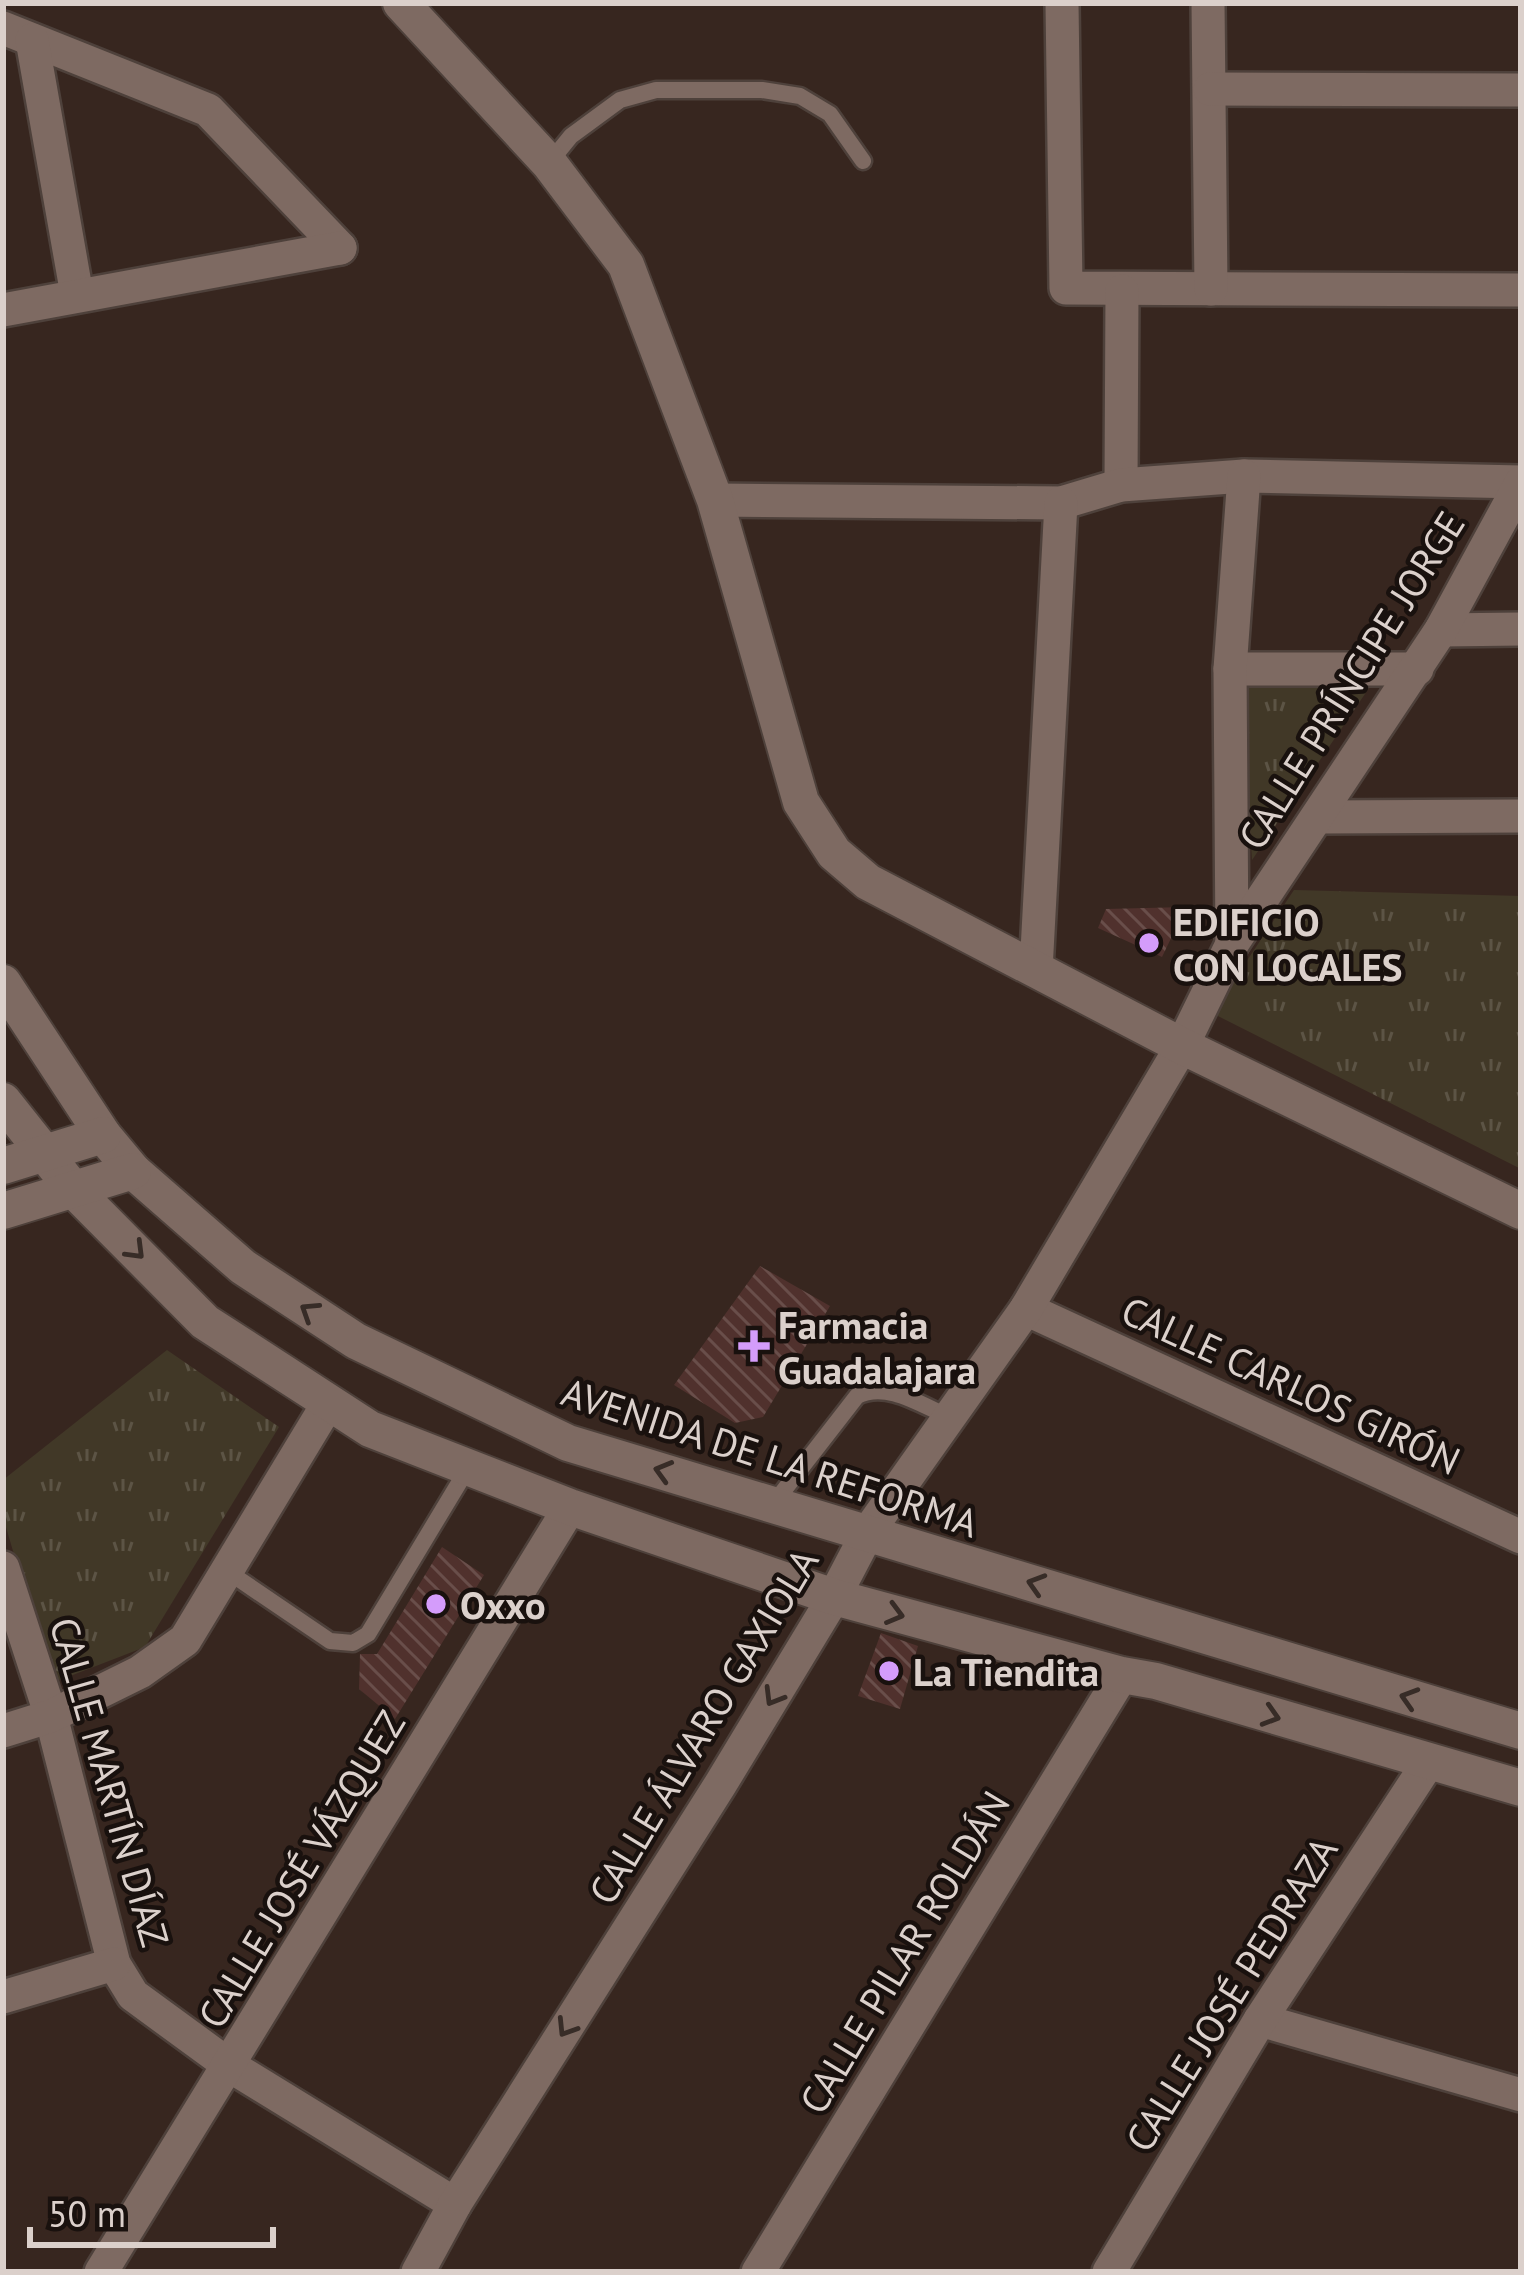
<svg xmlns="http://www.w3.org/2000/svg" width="1524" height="2275" font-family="'PT Sans',sans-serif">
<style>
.park{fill:url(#park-tufts)}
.building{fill:url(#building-back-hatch)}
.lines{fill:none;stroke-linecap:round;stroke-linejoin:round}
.lane-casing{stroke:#4e413b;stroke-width:21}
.street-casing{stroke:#4e413b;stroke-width:38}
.secondary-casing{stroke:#4e413b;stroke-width:40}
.lane{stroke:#7e6a62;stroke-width:16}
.street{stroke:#7e6a62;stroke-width:33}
.secondary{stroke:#7e6a62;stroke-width:36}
.oneway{stroke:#372c27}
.poi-dot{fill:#d49cfb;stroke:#19110e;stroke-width:4.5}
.labels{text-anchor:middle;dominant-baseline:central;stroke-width:9;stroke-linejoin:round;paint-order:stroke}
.street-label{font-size:39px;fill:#dbd0cb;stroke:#19110e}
.poi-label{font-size:39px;font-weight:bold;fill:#dbd0cb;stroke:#19110e;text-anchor:start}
</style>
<defs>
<pattern id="park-tufts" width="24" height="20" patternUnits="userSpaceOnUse" patternTransform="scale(3)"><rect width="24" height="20" fill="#413827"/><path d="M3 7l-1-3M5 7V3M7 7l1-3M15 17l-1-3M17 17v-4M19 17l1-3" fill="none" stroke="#5c5445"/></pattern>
<pattern id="building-back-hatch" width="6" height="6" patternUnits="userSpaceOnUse" patternTransform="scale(3)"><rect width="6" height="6" fill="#50312d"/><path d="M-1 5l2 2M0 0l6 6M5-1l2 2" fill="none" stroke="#694e4a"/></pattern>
</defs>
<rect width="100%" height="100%" fill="#37261f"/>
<!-- park -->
<g class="park">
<path d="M1241,685L1369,688L1252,860Z"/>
<path d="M1294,890L1521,896V1169L1212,1013Z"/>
<path d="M167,1350L279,1427L145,1647L52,1683L3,1517V1480Z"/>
</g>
<!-- building -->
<g class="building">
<path d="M1186,907L1162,957L1098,928L1106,909Z"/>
<path d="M760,1266L830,1306L763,1417L735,1423L674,1385Z"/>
<path d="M442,1547L484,1575L395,1719L359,1689L360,1654H377Z"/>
<path d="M881,1633L918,1646L900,1709L858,1696Z"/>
</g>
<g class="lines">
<!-- lane casing -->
<g class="lane-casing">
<g id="lane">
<path d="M549,163L571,136L620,100L656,90H762L800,96L830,114L863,161"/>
<path d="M774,1503L857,1396C887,1381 921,1405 949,1417"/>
<path d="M227,1571L330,1641L353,1643L368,1634L468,1468"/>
</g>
</g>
<!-- street casing -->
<g class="street-casing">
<g id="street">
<path d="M1062,3L1066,288L1521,290"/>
<path d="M1208,3L1211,289"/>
<path d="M3,28L208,110L340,248"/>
<path d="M32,40L77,295"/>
<path d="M1210,89L1521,90"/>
<path d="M3,310L340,248"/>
<path d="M1121,485L1122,291"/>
<path d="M715,500L1061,503L1121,485L1244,476L1521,482"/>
<path d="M1441,630L1521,629"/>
<path d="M1230,669H1417"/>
<path d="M1319,817L1521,816"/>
<path d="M1232,944L1230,669L1244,476"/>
<path d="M1036,970L1061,503"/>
<path d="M1026,1309L1521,1537"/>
<path d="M3,1568L51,1716L114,1964L133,1995L230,2066L455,2204"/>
<path d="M3,1731L51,1716L140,1672L185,1640L329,1402"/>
<path d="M3,1997L114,1964"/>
<path d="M1260,2020L1521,2095"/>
<path d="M101,2272L570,1507"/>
<path d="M418,2272L455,2204L720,1785L834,1597L868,1532L1026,1309L1182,1046L1232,944L1441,630L1521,483"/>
<path d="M758,2272L1122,1675"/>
<path d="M1109,2272L1260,2020L1428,1763"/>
</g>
</g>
<!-- secondary casing -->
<g class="secondary-casing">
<g id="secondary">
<path d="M401,3L549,163L626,265L715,500L801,802L834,853L868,882L1182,1046L1521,1211"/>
<path d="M3,983L103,1135L133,1171L243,1267L356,1341L568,1443L1521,1731"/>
<path d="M3,1101L73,1189L205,1322L370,1429L570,1507L834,1597L1122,1675L1156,1681L1521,1788"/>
<path d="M3,1166L103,1135"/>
<path d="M3,1211L133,1171"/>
</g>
</g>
<!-- lane -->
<use href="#lane" class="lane"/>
<!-- street -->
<use href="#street" class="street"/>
<!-- secondary -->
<use href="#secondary" class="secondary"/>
</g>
<!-- one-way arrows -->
<defs><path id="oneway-chevron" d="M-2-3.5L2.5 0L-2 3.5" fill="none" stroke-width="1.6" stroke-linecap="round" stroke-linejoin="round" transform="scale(3)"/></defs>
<g class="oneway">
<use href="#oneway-chevron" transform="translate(136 1251) rotate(45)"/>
<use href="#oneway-chevron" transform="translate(309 1311) rotate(-147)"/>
<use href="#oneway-chevron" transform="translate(663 1471) rotate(-164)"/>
<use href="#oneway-chevron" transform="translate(1036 1584) rotate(-163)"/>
<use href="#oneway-chevron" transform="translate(895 1614) rotate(15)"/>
<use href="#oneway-chevron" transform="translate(773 1697) rotate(121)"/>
<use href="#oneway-chevron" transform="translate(1409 1698) rotate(-163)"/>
<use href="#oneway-chevron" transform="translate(1271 1716) rotate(17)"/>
<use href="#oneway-chevron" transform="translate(566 2028) rotate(122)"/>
</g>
<!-- markers -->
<g class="poi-dot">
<circle cx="1149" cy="943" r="12"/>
<path d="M748 1328h12v12h12v12h-12v12h-12v-12h-12v-12h12z"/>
<circle cx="436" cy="1604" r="12"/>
<circle cx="889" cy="1671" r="12"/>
</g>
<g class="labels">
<!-- street labels -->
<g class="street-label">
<text transform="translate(1351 680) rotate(-58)">CALLE PRÍNCIPE JORGE</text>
<text transform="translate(1291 1385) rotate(25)">CALLE CARLOS GIRÓN</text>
<text transform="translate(770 1457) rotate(18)">AVENIDA DE LA REFORMA</text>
<text transform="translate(703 1726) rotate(-59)">CALLE ÁLVARO GAXIOLA</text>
<text transform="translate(110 1782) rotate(74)">CALLE MARTÍN DÍAZ</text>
<text transform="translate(301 1869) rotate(-59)">CALLE JOSÉ VÁZQUEZ</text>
<text transform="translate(904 1952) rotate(-59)">CALLE PILAR ROLDÁN</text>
<text transform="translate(1231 1994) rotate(-58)">CALLE JOSÉ PEDRAZA</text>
</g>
<!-- poi labels -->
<g class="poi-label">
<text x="1173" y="921">EDIFICIO<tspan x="1173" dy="45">CON LOCALES</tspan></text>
<text x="778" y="1324">Farmacia<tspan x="778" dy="45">Guadalajara</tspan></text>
<text x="460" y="1604">Oxxo</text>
<text x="913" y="1671">La Tiendita</text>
</g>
</g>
<!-- border -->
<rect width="1524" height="2275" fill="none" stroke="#dbd0cb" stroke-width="12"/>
<!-- scale -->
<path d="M30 2227v18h243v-18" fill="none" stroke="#dbd0cb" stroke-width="6"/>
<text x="48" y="2227" font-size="36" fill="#dbd0cb" stroke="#19110e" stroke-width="9" paint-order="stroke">50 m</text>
</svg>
